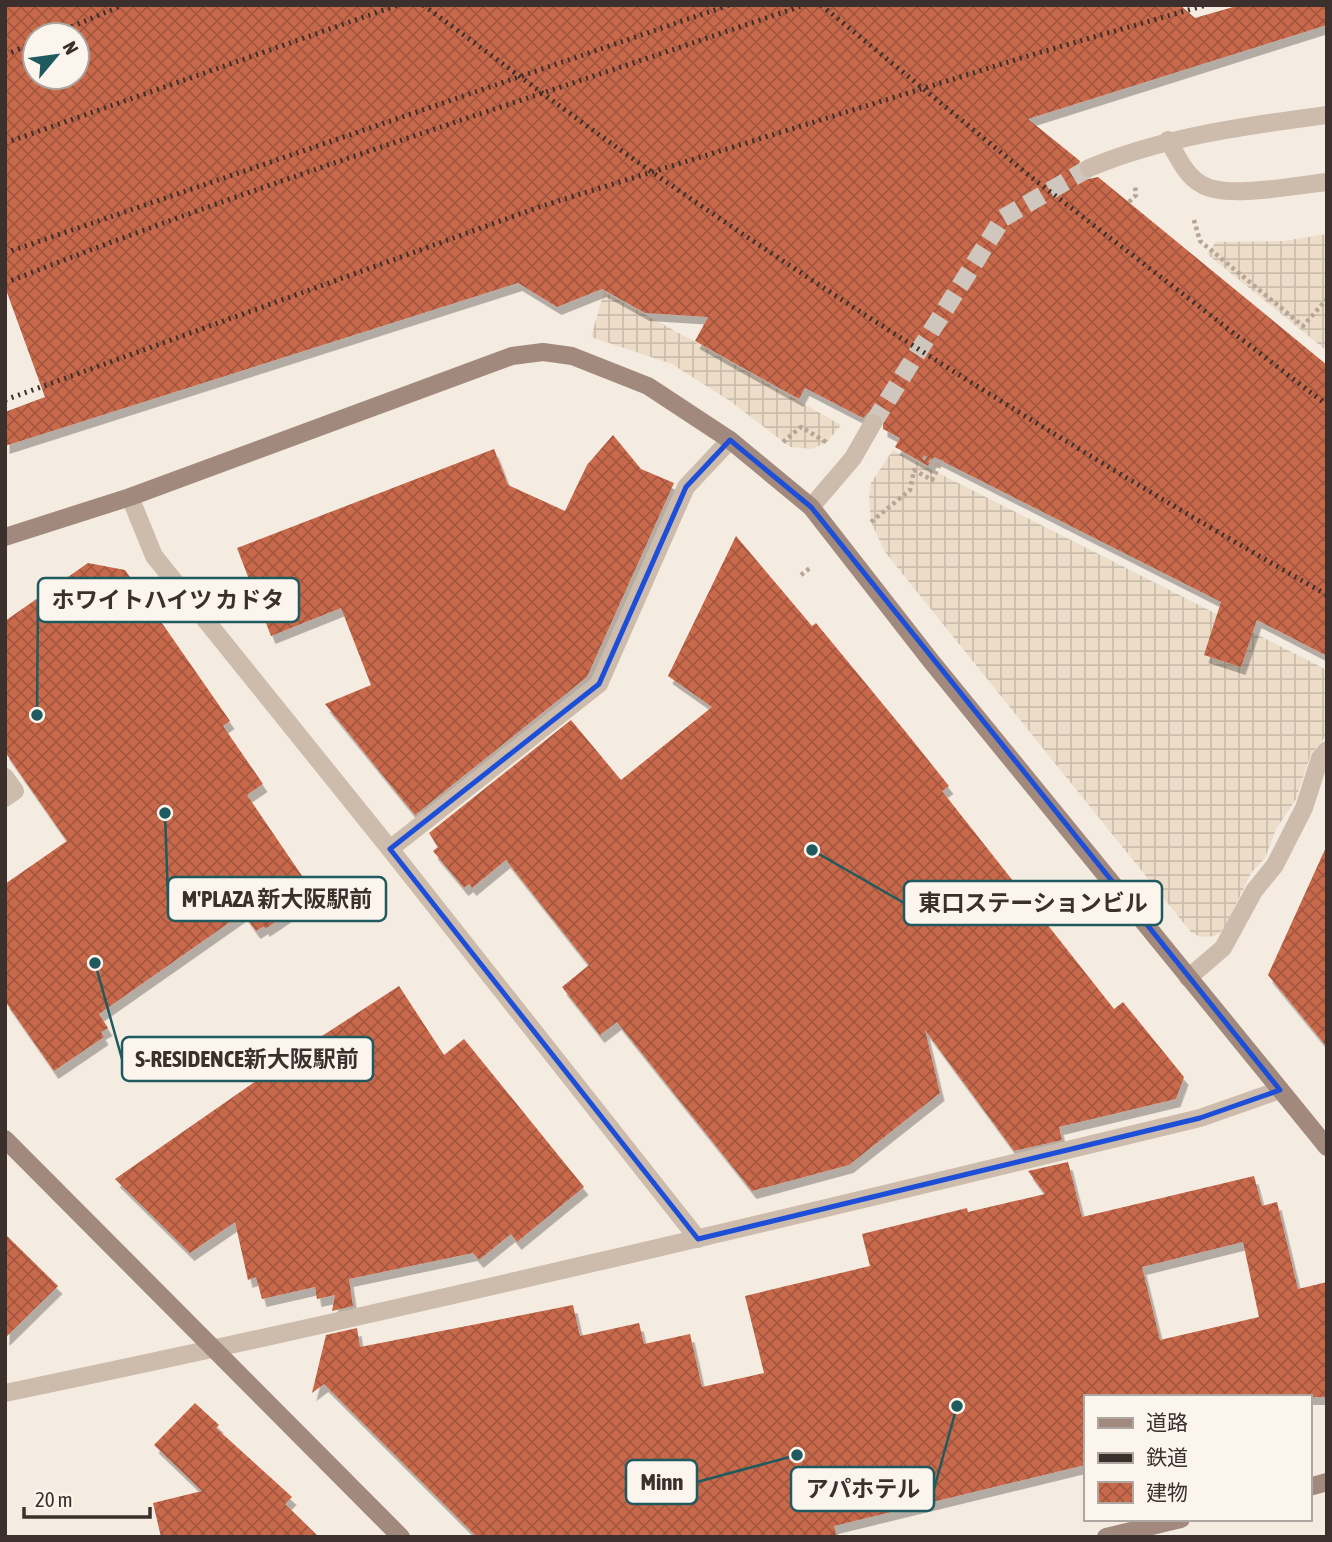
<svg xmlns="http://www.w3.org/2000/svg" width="1332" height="1542" font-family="'Asap Condensed','Noto Sans JP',sans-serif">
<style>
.plaza{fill:url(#plaza-grid)}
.building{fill:url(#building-cross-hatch);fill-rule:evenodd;filter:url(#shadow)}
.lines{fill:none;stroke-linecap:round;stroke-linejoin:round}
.street-tunnel{stroke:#cfc6bd;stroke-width:18;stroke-dasharray:18 9;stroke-linecap:butt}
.path{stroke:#b9a596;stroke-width:4.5;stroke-dasharray:3.5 3.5;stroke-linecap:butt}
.street{stroke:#cdbbac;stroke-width:18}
.secondary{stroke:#a18a7d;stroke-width:18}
.rail{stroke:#3b302b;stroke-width:5;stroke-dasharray:2 5;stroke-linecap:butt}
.marked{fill:none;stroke:#1d4ed8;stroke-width:5;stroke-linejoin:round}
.leader{fill:none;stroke:#1f5a5e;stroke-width:2.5}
.callout-dot{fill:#1f5a5e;stroke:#fbf5ee;stroke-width:2.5}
.callout{fill:#fbf5ee;stroke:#1f5a5e;stroke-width:2.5}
.callout-label{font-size:23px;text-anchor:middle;font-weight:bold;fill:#3b302b}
</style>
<defs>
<pattern id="plaza-grid" width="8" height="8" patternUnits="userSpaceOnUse" patternTransform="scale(1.75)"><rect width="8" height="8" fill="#ecdcc8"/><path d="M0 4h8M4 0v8" fill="none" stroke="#cbbdac"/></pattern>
<pattern id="building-cross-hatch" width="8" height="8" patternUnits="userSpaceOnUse" patternTransform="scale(1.75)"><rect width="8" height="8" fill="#c8694b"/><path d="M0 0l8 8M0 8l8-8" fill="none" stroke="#a4573f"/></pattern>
<filter id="shadow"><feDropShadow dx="4.5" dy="8" stdDeviation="0" flood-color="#0004"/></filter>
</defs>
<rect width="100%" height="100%" fill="#f4ebe1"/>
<!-- plaza -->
<g class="plaza">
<path d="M1327,234V351L1207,254L1216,242L1284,241Z"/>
<path d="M604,292L686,337L841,425L827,442L812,449L790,447L730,401L672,364L591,337Z"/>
<path d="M893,450L1327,670V735L1311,754L1296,799L1276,829L1265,858L1251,873L1224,929L1215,936L1200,937L1191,932L885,552L871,522L869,495L871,483Z"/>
</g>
<!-- building -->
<g class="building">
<path d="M5,5H1180L1195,18L1240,5H1327V25L1028,119L1080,161L1078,167L1081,176L1088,179L1098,177L1327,365V656L1257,620L1241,667L1204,655L1221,602L934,457L928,466L895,447L900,438L883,429V418L878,413H868L863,418L805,388L799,399L770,383L695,341L708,317L645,313L602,289L557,307L518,283L5,446V412L45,397L5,287ZM35,35H77V77H35Z"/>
<path d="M613,435L641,469L674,483L587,677L415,815L325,704L371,685L341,608L271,636L237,548L494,449L508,485L565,511L587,465Z"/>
<path d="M736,536L812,626L816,623L905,731L949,786L942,791L1114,1009L1123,1002L1184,1077L1176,1099L1059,1127L1062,1140L1014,1151L925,1030L940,1093L849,1165L752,1191L617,1022L600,1035L562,987L589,965L506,860L472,888L469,884L464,888L433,851L438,847L429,833L571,720L621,780L712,707L668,676Z"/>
<path d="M88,563L125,570L230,721L223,726L263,784L247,795L313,892L308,896L310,899L265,929L264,926L256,931L243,913L99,1014L108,1028L101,1032L104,1037L54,1071L5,1001V884L67,841L5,752V621Z"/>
<path d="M1327,845V1047L1268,975Z"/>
<path d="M399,986L444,1055L464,1039L584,1187L517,1242L511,1234L479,1260L473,1253L349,1279L353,1306L332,1311L335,1295L317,1299L315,1287L262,1299L256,1277L248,1280L235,1222L190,1253L115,1179L302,1049Z"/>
<path d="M1068,1162L1082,1217L1254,1176L1262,1206L1277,1202L1298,1289L1327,1282V1397H1085V1465L834,1526L837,1537H477L324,1384L312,1393L326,1335L357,1328L360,1347L573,1305L580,1336L639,1323L644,1344L690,1334L702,1387L764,1373L745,1296L870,1266L862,1234L967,1208L968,1212L1045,1194L1028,1171ZM1243,1242L1259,1317L1160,1340L1142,1267Z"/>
<path d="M5,1234L58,1286L5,1338Z"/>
<path d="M195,1403L219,1425L216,1428L292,1497L285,1504L319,1537H161L153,1503L202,1491L154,1445Z"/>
</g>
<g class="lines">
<!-- street-tunnel -->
<path class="street-tunnel" d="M873,423L1003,218L1089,168"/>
<!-- path -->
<g class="path">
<path d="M1129,202L1136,195L1135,186"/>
<path d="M1194,220L1200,241L1303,326L1327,299"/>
<path d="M783,442L801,427L826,442"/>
<path d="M923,457L939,466"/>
<path d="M871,522L910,490L914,470L932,480L942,460"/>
<path d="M801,575L810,568"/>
</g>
<!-- street -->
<g class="street">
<path d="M1168,140C1177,155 1185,175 1201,184C1225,200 1297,185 1327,182"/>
<path d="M1089,168C1166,136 1245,126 1327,115"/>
<path d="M130,497L154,556L390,849L698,1239"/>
<path d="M811,507L853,458L873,423"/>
<path d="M5,777L15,791L5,798"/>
<path d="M390,849L599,684L686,487L730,440"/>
<path d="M1188,978L1223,948L1254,891L1275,865L1304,808L1320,758L1327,750"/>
<path d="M5,1393C406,1310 803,1214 1200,1118L1280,1090"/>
</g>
<!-- secondary -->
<g class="secondary">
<path d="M5,537L130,497L512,356L543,352L572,356L648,386L730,440L811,507L931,661L1327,1147"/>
<path d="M5,1139L401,1537"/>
<path d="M1309,1487L1327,1482"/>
<path d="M1106,1537L1181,1519"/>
</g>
<!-- rail -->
<g class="rail">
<path d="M423,5C504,64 583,125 665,181C879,329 1101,466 1327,595"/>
<path d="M821,5L1031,177L1327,405"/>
<path d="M52,35L123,5"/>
<path d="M5,55L35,42"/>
<path d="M5,143L398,5"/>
<path d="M5,253L729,5"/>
<path d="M5,283C268,179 538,97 804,5"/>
<path d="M5,400L542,206L1031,55L1206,5"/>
</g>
</g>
<!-- marked area -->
<path class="marked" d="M730,440L811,507L1280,1090L1200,1118L698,1239L390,849L599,684L686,487Z"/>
<!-- callouts -->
<path class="leader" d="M37 715L38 600M165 813L168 899M812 850L904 903M95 963L122 1059M797 1455L697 1482M957 1406L934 1489"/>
<g class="callout-dot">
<circle cx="37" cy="715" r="7"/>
<circle cx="165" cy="813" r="7"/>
<circle cx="812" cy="850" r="7"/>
<circle cx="95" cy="963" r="7"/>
<circle cx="797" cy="1455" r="7"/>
<circle cx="957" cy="1406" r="7"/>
</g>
<g class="callout">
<rect x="38" y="578" width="261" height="44" rx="7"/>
<rect x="168" y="877" width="218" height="44" rx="7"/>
<rect x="904" y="881" width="258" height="44" rx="7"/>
<rect x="122" y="1037" width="251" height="44" rx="7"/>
<rect x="626" y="1460" width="71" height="44" rx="7"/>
<rect x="791" y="1467" width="143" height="44" rx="7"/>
</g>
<g class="callout-label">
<text x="168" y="608">ホワイトハイツ カドタ</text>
<text x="277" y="907">M'PLAZA 新大阪駅前</text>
<text x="1033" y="911">東口ステーションビル</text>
<text x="247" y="1067">S-RESIDENCE新大阪駅前</text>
<text x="662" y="1490">Minn</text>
<text x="863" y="1497">アパホテル</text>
</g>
<!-- border -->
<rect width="1332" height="1542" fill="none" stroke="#3b302b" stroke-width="14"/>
<!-- legend -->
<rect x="1084" y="1395" width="228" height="126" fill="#fbf5ee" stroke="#aea6a0" stroke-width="2"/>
<rect x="1098" y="1418" width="35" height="10" fill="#a18a7d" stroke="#aea6a0" stroke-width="2"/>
<text x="1146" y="1430" font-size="21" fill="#3b302b">道路</text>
<rect x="1098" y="1453" width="35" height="10" fill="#3b302b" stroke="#aea6a0" stroke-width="2"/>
<text x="1146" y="1465" font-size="21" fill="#3b302b">鉄道</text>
<rect x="1098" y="1482" width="35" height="21" fill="url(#building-cross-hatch)" stroke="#aea6a0" stroke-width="2"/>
<text x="1146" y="1500" font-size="21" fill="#3b302b">建物</text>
<!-- north arrow -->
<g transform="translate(56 56) rotate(61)"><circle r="33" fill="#fbf5ee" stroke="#aea6a0" stroke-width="2"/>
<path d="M0-5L12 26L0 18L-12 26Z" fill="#1f5a5e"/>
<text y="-10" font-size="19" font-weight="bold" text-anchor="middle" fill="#3b302b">N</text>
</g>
<!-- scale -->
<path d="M24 1507v10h126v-10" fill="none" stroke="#3b302b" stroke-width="3.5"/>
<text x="35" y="1507" font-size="21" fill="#3b302b" stroke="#fbf5ee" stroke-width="5" paint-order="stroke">20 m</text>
</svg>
